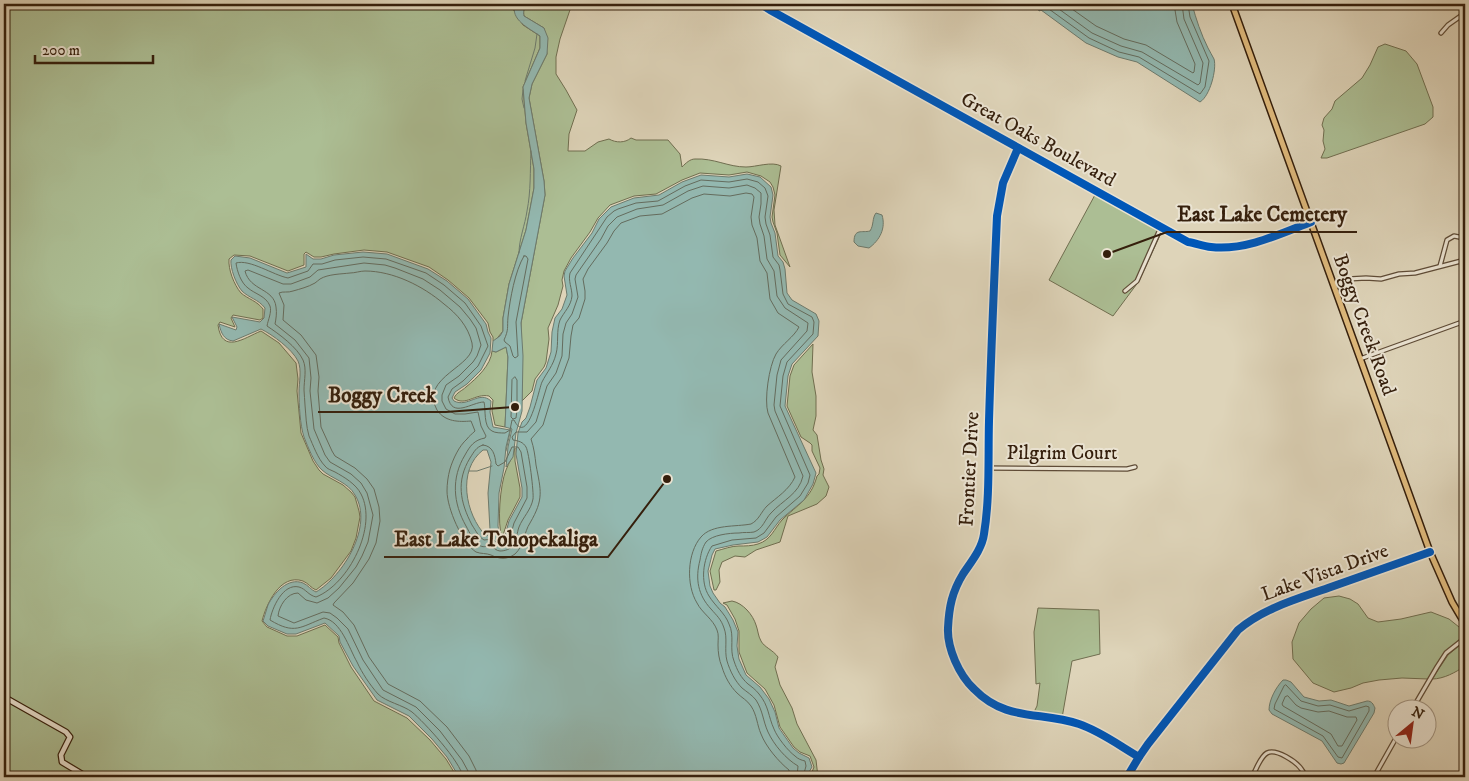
<svg xmlns="http://www.w3.org/2000/svg" width="1469" height="781" font-family="'IM FELL DW Pica',serif">
<style>
.green{fill:#acbe94;stroke:#706e50}
.water{fill:#93b8b0;stroke:#6d7b6e;fill-rule:evenodd}
.lines{fill:none;stroke-linecap:round;stroke-linejoin:round}
.shore{stroke:#646c5e;stroke-width:1}
.stream{stroke:#6d7b6e;stroke-width:1}
.street-casing{stroke:#5f4c37;stroke-width:5.5}
.secondary-casing{stroke:#351f0c;stroke-width:7}
.primary-casing{stroke:#351f0c;stroke-width:8}
.street{stroke:#eae3d2;stroke-width:3}
.secondary{stroke:#eae3d2;stroke-width:4.5}
.primary{stroke:#dfba7c;stroke-width:5}
.cycleway-casing{stroke:#eae3d2;stroke-width:11}
.cycleway{stroke:#0057b8;stroke-width:8}
.labels{text-anchor:middle;dominant-baseline:central;stroke-width:4;stroke-linejoin:round;paint-order:stroke}
.street-label{font-size:20px;fill:#351f0c;stroke:#eae3d2}
.leader{fill:none;stroke:#351f0c;stroke-width:2}
.callout-dot{fill:#351f0c;stroke:#eae3d2;stroke-width:2}
.callout-label{font-size:21px;text-anchor:middle;font-weight:bold;fill:#351f0c;stroke:#eae3d2;stroke-width:4;stroke-linejoin:round;paint-order:stroke}
</style>
<rect width="100%" height="100%" fill="#ded4b9"/>
<filter id="stains"><feTurbulence type="fractalNoise" baseFrequency=".004" numOctaves="4"/><feColorMatrix values="0 0 0 0 .2 0 0 0 0 .09 0 0 0 0 .02 0 0 0 .5 -.17"/></filter>
<radialGradient id="worn" r=".72"><stop offset=".6" stop-color="#630" stop-opacity="0"/><stop offset="1" stop-color="#630" stop-opacity=".3"/></radialGradient>
<!-- green -->
<g class="green">
<path d="M4,4H515L513,9L523,25L540,36V48L523,87L526,123L534,169V188L526,230L509,284L503,318V331L494,342L493,341V337L490,332L488,323L469,298L448,280L429,267L387,252L364,250L334,254L321,257H314L306,252L304,254V265L288,271L250,256L234,255L229,259C228,269 234,285 241,293C248,299 257,301 263,309V318L260,320L233,315L231,318L235,327L220,322L218,325C222,355 244,338 261,331L279,343L296,363L298,379L297,391L301,433L313,461L319,470L323,474L343,485L351,492L355,497L359,511L360,517L356,538L351,551L331,578L316,590C311,588 308,583 303,581C280,573 266,605 262,621L267,627L287,636H297L325,625L338,637L339,643L351,667L374,701L407,718L430,740L446,759L457,777H92L64,760L63,755L72,738V736L67,730L4,694Z"/>
<path d="M527,4H572L560,39L556,57V74L566,90L577,110L569,134L568,151H585L598,142L609,139C616,143 625,143 631,138L636,140H668L680,154L682,167C686,163 690,159 695,159C714,158 728,167 746,167C756,167 772,161 781,166L774,210L775,225L790,267L780,255L777,233L773,222L772,217L775,195L773,187L770,182L761,176L747,172L729,175L700,173L682,180L656,194L634,196L610,205L598,218L590,232L571,258L564,271L562,280L563,286L558,305L548,328L549,339L546,362L544,367L535,379L532,391L522,401L521,323L545,195L544,181L529,98L532,84L547,54L544,28L524,16C523,12 524,7 527,4Z"/>
<path d="M1385,44L1406,51L1417,64L1433,107V117L1425,124L1327,158H1321L1325,149L1323,141L1324,130L1322,125L1324,118L1332,109L1335,101L1362,78L1370,65L1378,47Z"/>
<path d="M1096,193L1162,231L1139,281L1113,316L1049,280Z"/>
<path d="M813,344L812,372L816,396V416L813,430L817,435L821,460L824,469L823,475L829,487L826,496L817,504L788,516L780,542L756,550L745,557L735,556L722,562L719,570L720,582L716,590H714L710,571L716,551C724,549 731,546 739,546C745,546 752,546 758,544C771,540 774,529 782,520C798,504 811,499 817,476L819,474L820,468L812,451V445L810,443L801,437L787,406L790,376L794,365Z"/>
<path d="M506,347L508,357L505,427L495,425L492,411L493,400L489,396C475,393 465,407 454,398C457,392 462,391 466,387C477,378 491,365 492,351L496,352Z"/>
<path d="M515,448V461L520,488V497L508,520L502,538C497,523 500,485 506,470C509,462 513,457 515,448Z"/>
<path d="M1339,596L1350,599L1358,604L1368,618L1378,622L1401,619L1431,612L1449,619L1464,631L1465,636L1445,652L1428,679L1402,678L1379,680L1363,683L1351,688L1334,692L1313,683L1293,659L1292,642L1299,623L1311,609L1324,598Z"/>
<path d="M732,601C743,603 753,615 756,625C758,630 758,636 761,641C764,647 773,650 778,657L775,667L780,685L792,708L797,724L816,760L818,777H810L814,767L810,756L800,752L794,747L780,727L774,705L765,689L747,673L739,652V631L735,619L727,605L723,603Z"/>
<path d="M1038,608L1099,610L1100,654L1072,661L1062,718L1033,714L1037,706L1040,683L1036,684L1034,632Z"/>
<path d="M1465,641V666C1456,672 1444,679 1432,679L1448,655Z"/>
<path d="M4,700L66,735L68,737L59,754L60,763L83,777H4Z"/>
</g>
<!-- water -->
<g class="water">
<path d="M515,4H527C524,7 523,12 524,16L544,28L548,38L547,54L532,84L529,98L544,181L545,195L521,323L523,356L522,411L516,433L513,457L506,467L508,447L512,429L505,427L508,357L506,347L496,352L492,351L493,341L500,336L503,331V318L509,284L526,230L534,188V169L526,123L523,87L540,48V36C529,28 510,20 515,4Z"/>
<path d="M1037,4H1192C1196,19 1201,34 1208,48C1210,52 1212,55 1214,59C1217,69 1210,96 1200,102L1137,62L1118,57L1086,43L1041,10L1039,11Z"/>
<path d="M747,174L760,177L771,187L773,195L770,217L771,223L775,233L778,256L783,262L785,269L787,293L792,300L816,314L819,321L818,336L792,364L788,376L785,406L816,473L813,484L804,500L780,520L767,537L758,542L733,545L715,549L712,555L708,571L710,586L713,593L720,603L725,607L733,620L738,632L737,646L739,659L746,675L760,687L769,699L775,712L779,728L793,748L799,753L809,758L812,767L809,772L808,777H459L447,757L432,739L409,716L377,700L353,666L340,642L339,636L325,623L296,634H287L268,626L263,621C265,616 266,610 268,605C274,593 288,577 303,583C308,585 311,590 316,592C343,576 374,526 355,495C348,482 332,479 322,470C314,463 308,447 304,437C300,425 299,404 299,392C299,382 302,370 298,361C292,349 273,335 261,329L233,341C224,340 221,333 219,324L236,330L237,327L232,317L260,322L264,318L265,308C258,299 249,298 242,291C236,284 230,268 231,260L235,256L250,258L287,273L306,267V254L313,259H321L334,255L363,252L387,254L428,269L447,281L468,299L486,324L488,332L491,338L490,353L481,370L467,384L455,392L452,398L454,401C468,408 479,390 491,401L490,412L493,427L510,430L506,447L504,468L499,493L498,526L500,538L501,540L504,539L509,521L522,497V488L516,454L518,433L522,422L526,418L530,407L537,380L546,368L551,352L552,332L555,318L562,309L567,295L564,276L565,271L573,258L592,233L599,219L611,207L634,198L659,195L682,182L701,175L729,177ZM483,450H487L491,462L488,493L490,530L488,535L486,536C465,514 457,470 483,450Z"/>
<path d="M876,213L882,215C886,228 880,240 869,248L858,246L854,242C854,228 862,233 870,231C874,225 872,218 876,213Z"/>
<path d="M1283,680H1286L1291,682L1304,697L1319,701L1331,700L1349,706L1367,701C1372,701 1373,704 1375,708L1374,713L1344,763L1341,764L1337,763L1322,741L1272,714L1269,710C1269,700 1276,687 1283,680Z"/>
</g>
<g class="lines">
<!-- shore -->
<g class="shore">
<path d="M1042,4L1089,38L1119,52L1139,57L1200,94L1205,87L1209,61L1190,17L1188,4"/>
<path d="M1052,4L1092,33L1121,46L1142,52L1198,85L1200,83L1203,63L1184,19L1182,4"/>
<path d="M1065,4L1096,26L1124,39L1146,45L1193,73L1194,72L1195,64L1177,22L1174,4"/>
<path d="M524,256H526L528,259L516,322L518,356L515,358L513,356L510,346L505,342L504,340C509,329 507,328 508,317C510,299 515,271 524,256Z"/>
<path d="M515,377L517,380V410L516,418L513,419L511,417L512,380Z"/>
<path d="M483,445C493,446 495,455 496,464L498,466L505,462L512,447H518L521,452L527,487V498L514,523L509,541L503,545L498,544L493,539L484,540C478,536 476,531 472,525C460,502 456,481 470,458C474,452 476,447 483,445Z"/>
<path d="M1286,685L1301,701L1318,706L1330,705L1349,711L1366,706L1369,707V711L1342,758L1338,757L1323,736L1274,709L1275,704L1284,686Z"/>
<path d="M1288,696L1296,705L1301,708L1318,712L1329,711L1347,717H1356L1357,720L1342,746H1338L1331,734L1326,731L1283,706L1282,704L1285,697Z"/>
<path d="M463,777C461,762 424,722 412,712C403,705 386,702 378,694C370,685 362,673 357,662C349,648 341,621 324,618C300,627 295,635 270,620C272,608 283,583 299,587C306,589 308,595 316,597C349,584 378,526 361,494C356,484 344,477 335,472C331,470 327,469 325,466C318,459 313,445 309,436C306,426 306,416 305,405C305,400 304,395 304,390C304,380 307,369 303,360C297,347 279,334 267,326C268,320 272,312 270,306C266,296 255,294 248,288C241,283 237,271 236,263C250,259 273,275 288,278L308,271L313,264H322L335,260L363,257L386,259L426,273L444,285L465,303L481,326L488,346L478,366L463,381L452,389L448,397C452,419 472,402 484,402C486,409 483,427 492,431C495,433 501,433 505,433L510,430L512,420H514C528,448 539,388 542,382C547,372 553,366 556,354C559,343 556,331 560,320C564,312 571,306 572,296C572,288 568,281 570,273L607,217L614,211L618,209L636,203L658,201L685,186L701,180L729,182L747,179L758,182L765,188L768,196L765,217L766,224L770,235L773,257L779,265L780,270L783,294L788,304L812,317L814,322L813,334L787,362L783,376L780,406L810,475L808,483L800,496L776,517L764,533L756,538L732,540L712,546C703,559 700,582 709,596C715,606 725,613 729,624C735,636 729,649 734,661C737,670 741,678 748,684C752,687 756,690 759,694C769,706 768,716 774,729C777,737 788,751 795,756C798,759 801,760 805,761L806,766L803,777"/>
<path d="M469,777L468,771L462,760L440,731L416,707L383,690L363,660L348,629L337,618L330,613L323,612L294,623L278,616C279,606 287,593 298,593L306,600L317,603L328,598L339,588L356,567L362,556L368,542L373,515L367,493L361,483L351,474L330,462L325,455L314,429L310,391L311,378L309,358L295,340L275,324C276,319 277,313 276,307C274,288 250,291 245,271L248,270L283,284H291L310,277L318,270L364,263L385,265L395,268L423,279L440,290L460,307L470,319L476,328L481,345L477,356L473,362L459,376L446,385L442,395V401L446,409L455,414H465L478,412L481,426L486,436L485,438C474,440 470,446 465,455C451,478 453,503 466,526C470,533 473,541 479,545C483,548 486,546 490,546C494,547 496,551 500,551C505,551 511,549 513,545C517,540 517,532 519,527C523,517 531,510 533,499C534,493 529,452 526,447C523,442 519,441 513,440L512,437L516,432H527L536,422L547,386L556,373L562,356L563,334L566,323L572,314L578,297L575,279L576,275L601,239L608,226L617,217L637,209L663,205L688,191L703,186L729,188L747,185L755,188L761,193V204L759,217L760,224L764,236L767,259L774,271L777,296L785,308L808,323L807,331L781,360L777,375L774,405L775,411L803,476C799,494 783,500 771,513C765,519 763,529 754,532C749,533 744,532 739,533C729,533 712,535 706,542C702,548 701,554 700,560C695,579 698,595 711,609C717,616 721,619 724,628C728,638 724,650 727,661C730,671 735,681 742,688C747,692 752,695 756,700C763,711 763,721 768,732C774,745 786,759 798,766L797,777"/>
<path d="M477,777L476,770L469,756L447,727L420,701L388,684L369,657L354,625L343,612L333,605L334,603L353,583L369,559L376,543L380,521L379,507L374,489L367,479L355,468L335,456L332,451L321,427L318,391L319,377L316,355L301,335L283,320L284,305L279,293C283,291 288,293 293,291C300,289 308,287 315,283C317,282 318,280 320,279C328,274 342,274 350,273C355,273 360,271 365,271C393,271 423,286 444,304C457,314 468,326 472,343C478,366 418,377 437,410C445,422 459,422 471,421L475,431C472,434 469,436 467,439C459,446 453,459 450,469C448,476 447,484 447,491C447,508 462,543 476,552C481,554 486,553 491,555C499,559 507,560 515,554C524,546 524,532 530,523C544,499 541,491 536,465C535,456 534,448 531,439L543,425L554,389L562,377L569,358L571,336L573,325L579,318L585,299V291L583,279L588,269L607,243L614,231L621,223L640,216L662,214L692,198L704,194L730,196L746,193L752,194L754,197L751,217L752,225L757,238L760,261L767,273L770,299L778,313L799,327C794,337 782,344 776,354C769,366 764,400 768,413L795,477C789,490 777,497 767,506C761,512 759,520 751,524C736,527 712,524 701,537C687,553 686,585 697,603C702,613 713,619 717,630C719,635 718,639 718,645C718,652 719,660 722,667C725,677 730,686 737,693C742,698 747,700 751,706C757,715 757,725 761,734C766,747 779,762 789,770V777"/>
</g>
<!-- stream -->
<g class="stream">
<path d="M525,81L535,48L537,34"/>
<path d="M523,90L522,99L524,108"/>
<path d="M519,253C519,239 525,225 527,211C531,191 530,171 531,151"/>
<path d="M506,451L511,428"/>
<path d="M469,471H477L492,466"/>
</g>
<!-- street casing -->
<g class="street-casing">
<g id="street">
<path d="M761,4L770,10L1188,242C1195,243 1203,246 1211,247C1245,251 1280,234 1311,222"/>
<path d="M1441,33L1448,25L1465,13"/>
<path d="M1018,148L1003,183L997,216C994,284 991,352 989,421C988,458 990,497 984,534C982,549 971,562 963,574C952,592 949,607 948,628C947,648 959,675 974,689C1006,722 1040,711 1079,724C1100,731 1120,746 1139,757"/>
<path d="M1440,266L1447,240L1454,236L1464,238L1465,240"/>
<path d="M1334,284L1348,279L1366,278L1381,279L1399,274L1415,273L1465,260"/>
<path d="M1125,291L1137,281L1161,227"/>
<path d="M1360,359L1465,321"/>
<path d="M988,468L1127,469L1135,467"/>
<path d="M1413,708L1437,667L1446,653L1465,638"/>
<path d="M1127,777L1139,757L1148,744L1238,630C1264,608 1297,599 1328,588C1362,576 1396,564 1430,552"/>
<path d="M1252,777C1256,770 1260,757 1267,753C1276,748 1297,762 1302,770C1304,772 1304,775 1305,777"/>
<path d="M1374,777L1396,738"/>
</g>
</g>
<!-- secondary casing -->
<g class="secondary-casing">
<path id="secondary" d="M4,697L66,732L70,737L61,755L62,762L87,777"/>
</g>
<!-- primary casing -->
<g class="primary-casing">
<path id="primary" d="M1232,4L1430,552L1452,602L1465,624"/>
</g>
<!-- street -->
<use href="#street" class="street"/>
<!-- secondary -->
<use href="#secondary" class="secondary"/>
<!-- primary -->
<use href="#primary" class="primary"/>
<!-- cycleway casing -->
<g class="cycleway-casing">
<g id="cycleway">
<path d="M761,4L770,10L1188,242C1195,243 1203,246 1211,247C1245,251 1280,234 1311,222"/>
<path d="M1018,148L1003,183L997,216C994,284 991,352 989,421C988,458 990,497 984,534C982,549 971,562 963,574C952,592 949,607 948,628C947,648 959,675 974,689C1006,722 1040,711 1079,724C1100,731 1120,746 1139,757"/>
<path d="M1127,777L1139,757L1148,744L1238,630C1264,608 1297,599 1328,588C1362,576 1396,564 1430,552"/>
</g>
</g>
<!-- cycleway -->
<use href="#cycleway" class="cycleway"/>
</g>
<g class="labels">
<!-- street labels -->
<g class="street-label">
<text transform="translate(1038 140) rotate(29)">Great Oaks Boulevard</text>
<text transform="translate(1364 325) rotate(70)">Boggy Creek Road</text>
<text x="1062" y="453">Pilgrim Court</text>
<text transform="translate(970 469) rotate(-87)">Frontier Drive</text>
<text transform="translate(1325 573) rotate(-20)">Lake Vista Drive</text>
</g>
</g>
<!-- callouts -->
<path class="leader" d="M1107 254L1167 232H1357M515 407L446 412H318M667 479L608 557H384"/>
<g class="callout-dot">
<circle cx="1107" cy="254" r="5"/>
<circle cx="515" cy="407" r="5"/>
<circle cx="667" cy="479" r="5"/>
</g>
<g class="callout-label">
<text x="1262" y="221">East Lake Cemetery</text>
<text x="382" y="402">Boggy Creek</text>
<text x="496" y="546">East Lake Tohopekaliga</text>
</g>
<!-- margin -->
<rect width="1469" height="781" fill="none" stroke="#ded4b9" stroke-width="20"/>
<rect x="5" y="5" width="1459" height="771" fill="none" stroke="#351f0c" stroke-width="2.5"/>
<rect x="10" y="10" width="1449" height="761" fill="none" stroke="#351f0c"/>
<!-- north arrow -->
<g transform="translate(1412 724) rotate(29)"><circle r="24" fill="#eae3d2" stroke="#a29583"/>
<path d="M0-4L9 19L0 12L-9 19Z" fill="#8f2418"/>
<text y="-8" font-size="14" font-weight="bold" text-anchor="middle" fill="#351f0c">N</text>
</g>
<!-- scale -->
<path d="M35 55v8h118v-8" fill="none" stroke="#351f0c" stroke-width="2.5"/>
<text x="42" y="55" font-size="15" fill="#351f0c" stroke="#eae3d2" stroke-width="4" paint-order="stroke">200 m</text>
<rect width="100%" height="100%" filter="url(#stains)"/>
<rect width="100%" height="100%" fill="url(#worn)"/>
</svg>
